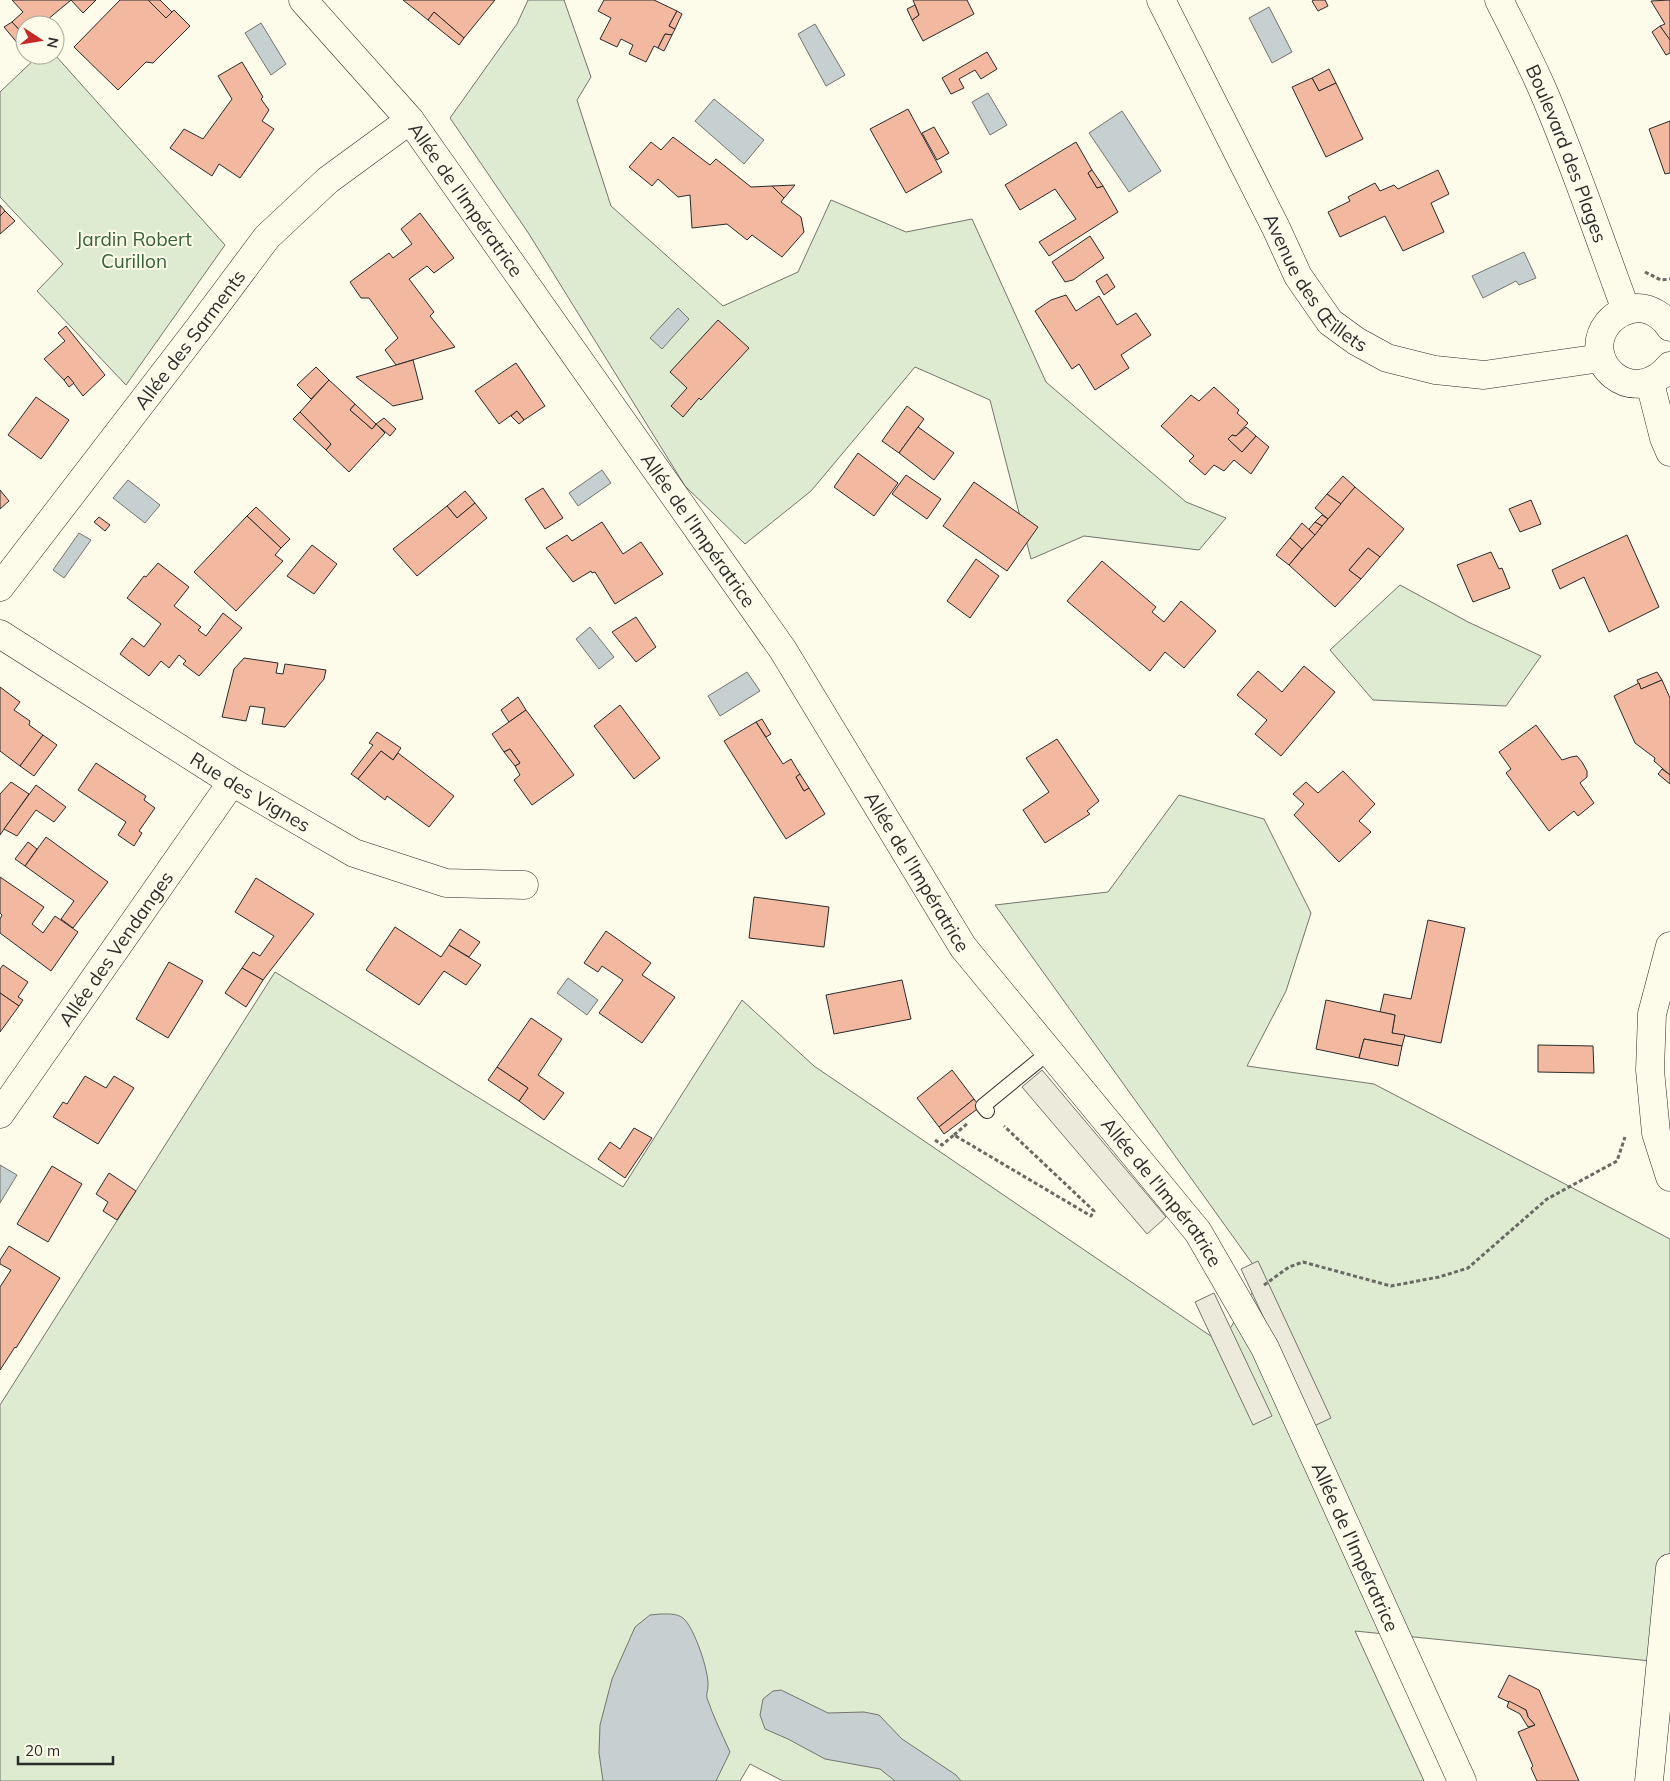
<svg xmlns="http://www.w3.org/2000/svg" width="1670" height="1781" font-family="Mulish,sans-serif">
<style>
.green{fill:#deebd1;stroke:#74746e}
.parking{fill:#eceadb;stroke:#74746e}
.water{fill:#c7d0d0;stroke:#74746e}
.building{fill:#f2b8a0;stroke:#2b2b2b}
.lines{fill:none;stroke-linecap:round;stroke-linejoin:round}
.lane-casing{stroke:#2b2b2b;stroke-width:16}
.street-casing{stroke:#2b2b2b;stroke-width:29}
.secondary-casing{stroke:#2b2b2b;stroke-width:29}
.path{stroke:#6a6964;stroke-width:3;stroke-dasharray:4 2.5;stroke-linecap:butt}
.lane{stroke:#fdfbea;stroke-width:14}
.street{stroke:#fdfbea;stroke-width:28}
.secondary{stroke:#fdfbea;stroke-width:28}
.labels{text-anchor:middle;dominant-baseline:central;stroke-width:4;stroke-linejoin:round;paint-order:stroke}
.street-label{font-size:19px;fill:#2b2b2b;stroke:#fdfbea}
.park-label{font-size:19px;fill:#34623c;stroke:#fdfbea}
</style>
<rect width="100%" height="100%" fill="#fdfbea"/>
<!-- green -->
<g class="green">
<path d="M528,0H564L591,77L577,100L611,206L723,306L798,272L831,200L906,232L972,219L1046,382L1186,502L1226,518L1199,550L1084,536L1031,559L990,400L915,367L811,491L745,544L685,486L529,234L450,118L517,24Z"/>
<path d="M39,55H55L225,245L126,385L37,291L63,264L0,197V92Z"/>
<path d="M1400,585L1468,622L1541,656L1506,706L1373,700L1330,650Z"/>
<path d="M1179,795L1264,819L1311,913L1286,991L1247,1066L1374,1084L1670,1239V1663L1355,1631L1424,1781H783L750,1764L740,1781H0V1405L275,972L623,1187L742,1000L814,1066L1221,1343L1262,1277L995,905L1108,892Z"/>
</g>
<!-- parking -->
<g class="parking">
<path d="M1042,1070L1166,1217L1147,1234L1022,1087Z"/>
<path d="M1258,1261L1331,1418L1314,1426L1241,1269Z"/>
<path d="M1214,1293L1272,1416L1253,1425L1195,1302Z"/>
</g>
<!-- water -->
<g class="water">
<path d="M1269,7L1292,52L1272,63L1249,18Z"/>
<path d="M261,23L286,64L271,75L245,33Z"/>
<path d="M815,24L845,75L826,86L798,34Z"/>
<path d="M988,93L1007,125L990,135L972,102Z"/>
<path d="M714,99L764,140L744,164L695,121Z"/>
<path d="M1122,111L1161,171L1129,192L1089,133Z"/>
<path d="M1524,252L1536,278L1519,285L1516,281L1483,298L1472,276Z"/>
<path d="M678,308L689,319L662,349L650,338Z"/>
<path d="M602,470L611,483L578,506L569,493Z"/>
<path d="M128,480L160,505L145,523L113,498Z"/>
<path d="M79,533L91,540L64,578L53,570Z"/>
<path d="M590,627L614,657L599,669L576,639Z"/>
<path d="M747,672L760,691L720,716L708,696Z"/>
<path d="M568,978L598,1000L587,1015L557,993Z"/>
<path d="M0,1165L17,1175L0,1203Z"/>
<path d="M660,1614C667,1614 676,1613 683,1618C694,1627 709,1671 708,1686C708,1691 706,1693 707,1698C713,1716 722,1734 730,1752L716,1781H603L599,1753L600,1725L612,1679L635,1627L650,1615Z"/>
<path d="M781,1690L828,1713L864,1712L879,1715L902,1739L956,1775L961,1781H895L880,1769L825,1759L788,1739L765,1729L760,1715L763,1699L773,1691Z"/>
</g>
<!-- building -->
<g class="building">
<path d="M12,0H96L83,13L71,0L41,25H25V36L12,22L23,12Z"/>
<path d="M120,0H148L166,18L174,10L190,26L153,63L146,62L118,90L74,47Z"/>
<path d="M148,0H160L172,12L166,18Z"/>
<path d="M403,0H495L464,38L434,12L428,20Z"/>
<path d="M604,0H654L677,11L669,26L675,29L672,35L665,34L658,48L654,46L646,62L629,54L633,45L621,39L617,47L600,39L611,18L598,11Z"/>
<path d="M913,0H967L974,14L923,41L912,20L919,15Z"/>
<path d="M1314,0H1325L1328,6L1318,11L1312,1Z"/>
<path d="M1670,0V41L1660,26L1665,24L1651,1Z"/>
<path d="M915,5L919,15L912,20L907,9Z"/>
<path d="M677,11L682,14L675,29L669,26Z"/>
<path d="M434,12L464,38L459,45L428,20Z"/>
<path d="M12,22L25,36V39L19,45L4,27Z"/>
<path d="M1660,26L1670,40V53L1666,55L1652,32Z"/>
<path d="M665,34L672,35L664,51L658,48Z"/>
<path d="M987,52L997,69L981,79L975,70L959,79L964,88L951,94L942,78Z"/>
<path d="M242,62L263,97L261,99L269,110L262,121L274,129L240,178L219,164L212,176L170,148L184,129L203,139L232,99L218,76Z"/>
<path d="M1329,69L1336,83L1319,91L1312,78Z"/>
<path d="M1312,78L1319,91L1336,83L1363,139L1326,157L1292,87Z"/>
<path d="M908,109L942,172L906,193L870,129Z"/>
<path d="M1670,121V173L1665,174L1649,129Z"/>
<path d="M934,127L949,153L937,160L922,133Z"/>
<path d="M673,137L710,165L716,159L751,187L772,186L784,198L781,202L801,217L804,232L782,257L752,235L747,240L727,224L692,228L690,195L678,197L658,179L652,186L629,167L651,142L661,150Z"/>
<path d="M1076,142L1092,170L1088,173L1097,188L1103,186L1118,212L1049,256L1039,242L1076,219L1055,189L1020,210L1005,185Z"/>
<path d="M1092,170L1103,186L1097,188L1088,173Z"/>
<path d="M1438,170L1449,194L1431,203L1444,232L1403,251L1385,216L1340,237L1328,212L1350,201L1348,197L1375,183L1380,191L1394,185L1398,189Z"/>
<path d="M795,185L784,198L772,186Z"/>
<path d="M0,205L5,211L0,216Z"/>
<path d="M5,211L15,221L0,234V216Z"/>
<path d="M420,213L454,258L434,273L427,266L409,279L434,312L430,316L455,347L396,365L385,350L398,338L369,298H361L350,282L389,253L393,258L412,244L401,229Z"/>
<path d="M1090,236L1104,258L1073,280L1065,282L1052,262Z"/>
<path d="M1107,274L1115,287L1104,295L1096,281Z"/>
<path d="M1066,295L1076,311L1099,296L1117,325L1136,313L1151,335L1121,355L1129,368L1095,390L1079,364L1072,369L1035,311L1051,300Z"/>
<path d="M718,320L749,348L701,400L699,398L683,417L671,406L687,388L670,372Z"/>
<path d="M66,326L105,375L83,396L68,376L64,380L44,359L65,341L58,333Z"/>
<path d="M413,360L423,399L393,406L356,377Z"/>
<path d="M516,363L545,406L524,420L517,411L499,424L475,391Z"/>
<path d="M316,367L329,380L311,399L297,385Z"/>
<path d="M68,376L74,383L69,387L64,380Z"/>
<path d="M329,380L355,404L350,410L372,429L376,424L385,433L349,472L326,450L331,444L300,412Z"/>
<path d="M1214,387L1239,410L1237,413L1248,423L1236,436L1232,435L1228,439L1242,452L1256,436L1269,447L1251,474L1234,460L1224,471L1214,465L1205,475L1189,461L1194,456L1161,426L1191,395L1199,401Z"/>
<path d="M36,397L69,420L41,459L8,435Z"/>
<path d="M355,404L376,424L372,429L350,410Z"/>
<path d="M907,406L924,419L899,453L882,441Z"/>
<path d="M517,411L524,420L519,424L511,416Z"/>
<path d="M300,412L331,444L326,450L293,419Z"/>
<path d="M384,418L396,429L390,436L376,424Z"/>
<path d="M918,427L954,453L934,480L899,453Z"/>
<path d="M1246,427L1256,436L1242,452L1228,439L1232,435L1236,436Z"/>
<path d="M858,453L898,483L874,516L834,487Z"/>
<path d="M906,475L941,499L927,519L892,494Z"/>
<path d="M1343,476L1355,487L1341,504L1327,494Z"/>
<path d="M974,482L1038,527L1007,571L943,526Z"/>
<path d="M1355,487L1404,529L1380,557L1368,548L1349,570L1361,579L1335,607L1289,565Z"/>
<path d="M543,488L563,518L545,529L525,499Z"/>
<path d="M0,490L9,501L0,509Z"/>
<path d="M465,491L475,503L457,518L447,506Z"/>
<path d="M1327,494L1341,504L1328,519L1315,508Z"/>
<path d="M1531,500L1541,524L1520,532L1509,509Z"/>
<path d="M475,503L487,518L417,576L393,549L447,506L457,518Z"/>
<path d="M256,507L290,539L281,548L247,516Z"/>
<path d="M1322,515L1328,519L1322,526L1315,522Z"/>
<path d="M247,516L281,548L275,555L283,561L236,611L194,572Z"/>
<path d="M99,517L110,525L105,531L94,522Z"/>
<path d="M602,522L623,554L641,542L663,574L615,604L595,572L592,573L591,571L573,582L546,548L567,535L572,541Z"/>
<path d="M1315,522L1322,526L1315,535L1309,529Z"/>
<path d="M1302,523L1315,535L1302,549L1290,538Z"/>
<path d="M1627,535L1659,607L1609,632L1584,577L1560,589L1552,570Z"/>
<path d="M1290,538L1302,549L1289,565L1276,555Z"/>
<path d="M312,545L337,564L314,594L287,576Z"/>
<path d="M1368,548L1380,557L1361,579L1349,570Z"/>
<path d="M1491,552L1499,569L1502,568L1510,588L1473,602L1457,565Z"/>
<path d="M976,559L999,576L970,618L947,601Z"/>
<path d="M1102,561L1156,607L1152,612L1164,622L1181,601L1216,631L1184,668L1165,652L1150,671L1067,601Z"/>
<path d="M158,563L189,587L174,606L201,627L198,630L206,636L223,613L242,628L199,676L183,664L186,661L179,655L169,668L161,661L149,676L120,654L132,638L144,647L161,624L127,598L144,576L146,577Z"/>
<path d="M636,617L656,647L636,662L612,632Z"/>
<path d="M244,658L278,663L276,673L283,674L285,664L326,670L324,679L285,727L262,724L265,708L250,706L246,721L222,717L234,669Z"/>
<path d="M1304,666L1335,692L1281,756L1255,734L1267,720L1237,695L1258,671L1282,692Z"/>
<path d="M1657,672L1662,680L1641,689L1637,680Z"/>
<path d="M1662,680L1670,698V775L1654,761L1655,758L1635,743L1614,696L1639,683L1641,689Z"/>
<path d="M0,687L20,702L14,710L30,721L29,725L43,735L20,766L0,751Z"/>
<path d="M518,697L526,710L509,722L501,710Z"/>
<path d="M620,705L660,758L634,779L594,726Z"/>
<path d="M526,710L574,775L532,805L514,780L520,775L515,766L520,763L510,749L504,752L492,734Z"/>
<path d="M762,719L771,734L766,737L756,722Z"/>
<path d="M756,722L783,764L791,759L800,774L796,777L804,791L809,788L825,814L786,839L724,741Z"/>
<path d="M1536,725L1562,760L1571,757L1577,756L1582,762L1587,771V777L1580,783L1594,803L1578,816L1574,811L1549,831L1506,773L1511,769L1499,752Z"/>
<path d="M377,732L401,748L393,760L381,751L358,779L351,774L373,745L369,743Z"/>
<path d="M43,735L57,745L34,776L20,766Z"/>
<path d="M1057,739L1099,801L1087,811L1090,814L1045,843L1023,810L1049,792L1026,758Z"/>
<path d="M510,749L520,763L515,766L504,752Z"/>
<path d="M381,751L393,760L398,753L454,796L429,827L387,796L385,800L358,779Z"/>
<path d="M96,763L146,796L144,800L155,808L139,831L142,833L134,846L118,835L126,822L78,790Z"/>
<path d="M1662,769L1670,775V784L1658,774Z"/>
<path d="M1343,771L1375,804L1359,821L1371,832L1339,862L1294,815L1304,804L1293,794L1306,782L1318,793Z"/>
<path d="M800,774L809,788L804,791L796,777Z"/>
<path d="M11,782L29,794L0,835V794Z"/>
<path d="M36,785L66,807L54,822L36,810L17,836L4,829Z"/>
<path d="M46,837L108,882L73,928L61,919L74,901L25,866Z"/>
<path d="M28,842L37,849L25,866L15,859Z"/>
<path d="M0,877L44,907L32,924L43,933L55,916L78,932L51,971L0,933V919L2,915L0,913Z"/>
<path d="M256,878L314,914L263,980L242,968L253,952L260,956L274,936L235,912Z"/>
<path d="M754,897L829,907L824,947L749,938Z"/>
<path d="M1428,920L1465,928L1441,1043L1392,1033L1395,1015L1380,1012L1384,994L1411,999Z"/>
<path d="M395,927L441,957L449,945L481,965L466,985L444,971L419,1005L366,970Z"/>
<path d="M460,929L480,942L469,957L449,945Z"/>
<path d="M606,931L651,963L642,975L675,997L642,1043L599,1013L623,980L602,966L598,972L584,963Z"/>
<path d="M169,962L203,981L168,1038L136,1019Z"/>
<path d="M3,965L28,982L18,997L23,1000L19,1006L0,993V969Z"/>
<path d="M242,968L263,980L246,1007L225,993Z"/>
<path d="M902,980L911,1019L834,1034L826,995Z"/>
<path d="M0,993L19,1006L0,1032Z"/>
<path d="M1326,1000L1395,1015L1392,1033L1405,1035L1402,1046L1364,1039L1359,1058L1316,1049Z"/>
<path d="M531,1018L562,1039L538,1075L564,1093L544,1120L519,1101L528,1088L497,1067Z"/>
<path d="M1364,1039L1402,1046L1398,1066L1359,1058Z"/>
<path d="M1538,1045L1593,1046L1594,1073L1538,1072Z"/>
<path d="M497,1067L528,1088L519,1101L488,1080Z"/>
<path d="M952,1070L974,1099L939,1127L917,1098Z"/>
<path d="M85,1076L106,1088L114,1076L134,1088L98,1144L53,1117L63,1102L67,1104Z"/>
<path d="M974,1099L980,1107L944,1134L939,1127Z"/>
<path d="M634,1128L652,1138L625,1178L598,1159L610,1142L620,1149Z"/>
<path d="M52,1166L82,1184L48,1242L17,1224Z"/>
<path d="M109,1173L136,1191L117,1220L103,1211L108,1202L96,1194Z"/>
<path d="M9,1246L60,1278L16,1348L15,1347L0,1370V1287L11,1270L0,1264V1260Z"/>
<path d="M1509,1675L1539,1690L1579,1781H1537L1531,1768L1533,1766L1518,1732L1535,1725L1528,1717L1526,1710L1498,1697Z"/>
<path d="M1509,1701L1526,1710L1528,1717L1535,1725L1528,1727L1520,1714L1507,1707Z"/>
</g>
<g class="lines">
<!-- lane casing -->
<g class="lane-casing">
<path id="lane" d="M987,1111L983,1106L1049,1052"/>
</g>
<!-- street casing -->
<g class="street-casing">
<g id="street">
<path id="s1" d="M303,0L410,120L783,650L963,947L1198,1232L1265,1348L1462,1781"/>
<path id="s2" d="M1161,0L1276,228L1298,276L1330,322L1356,341L1387,358L1435,370L1484,375L1601,358"/>
<path id="s3" d="M0,587L199,328L267,237L328,180L410,120"/>
<path id="s4" d="M0,634L232,782L354,853L446,883L524,885"/>
<path d="M1670,946L1652,1014L1650,1070L1656,1133L1670,1177"/>
<path id="s5" d="M0,1114L232,782"/>
<path d="M1649,1781L1670,1568"/>
</g>
</g>
<!-- secondary casing -->
<g class="secondary-casing">
<g id="secondary">
<path id="s6" d="M1499,0C1513,28 1528,57 1541,86C1573,159 1598,235 1626,310"/>
<path d="M1670,327C1664,317 1651,308 1638,308C1626,309 1616,314 1608,323C1578,361 1633,411 1670,366"/>
<path d="M1650,383L1664,438L1670,452"/>
</g>
</g>
<!-- path -->
<g class="path">
<path d="M1645,272L1661,280L1670,279"/>
<path d="M954,1135L968,1123"/>
<path d="M935,1140L942,1145L954,1135L1091,1216L1094,1211L1004,1126"/>
<path d="M1264,1285L1289,1267L1303,1262L1391,1286L1439,1277L1468,1268L1547,1199L1617,1161L1625,1137"/>
</g>
<!-- lane -->
<use href="#lane" class="lane"/>
<!-- street -->
<use href="#street" class="street"/>
<!-- secondary -->
<use href="#secondary" class="secondary"/>
</g>
<g class="labels">
<!-- street labels -->
<g class="street-label">
<text stroke="none"><textPath href="#s6" startOffset="168">Boulevard des Plages</textPath></text>
<text stroke="none"><textPath href="#s1" startOffset="258">Allée de l'Impératrice</textPath></text>
<text stroke="none"><textPath href="#s2" startOffset="324">Avenue des Œillets</textPath></text>
<text stroke="none"><textPath href="#s3" startOffset="312">Allée des Sarments</textPath></text>
<text stroke="none"><textPath href="#s1" startOffset="662">Allée de l'Impératrice</textPath></text>
<text stroke="none"><textPath href="#s4" startOffset="296">Rue des Vignes</textPath></text>
<text stroke="none"><textPath href="#s1" startOffset="1068">Allée de l'Impératrice</textPath></text>
<text stroke="none"><textPath href="#s5" startOffset="202">Allée des Vendanges</textPath></text>
<text stroke="none"><textPath href="#s1" startOffset="1472">Allée de l'Impératrice</textPath></text>
<text stroke="none"><textPath href="#s1" startOffset="1878">Allée de l'Impératrice</textPath></text>
</g>
<!-- park labels -->
<g class="park-label">
<text x="134" y="239">Jardin Robert<tspan x="134" dy="22">Curillon</tspan></text>
</g>
</g>
<!-- north arrow -->
<g transform="translate(40 40) rotate(102)"><circle r="24" fill="#fdfbea" stroke="#a9a89e"/>
<path d="M0-4L9 19L0 12L-9 19Z" fill="#c62828"/>
<text y="-8" font-size="14" font-weight="bold" text-anchor="middle" fill="#2b2b2b">N</text>
</g>
<!-- scale -->
<path d="M18 1756v8h95v-8" fill="none" stroke="#2b2b2b" stroke-width="2.5"/>
<text x="25" y="1756" font-size="15" fill="#2b2b2b" stroke="#fdfbea" stroke-width="4" paint-order="stroke">20 m</text>
</svg>
